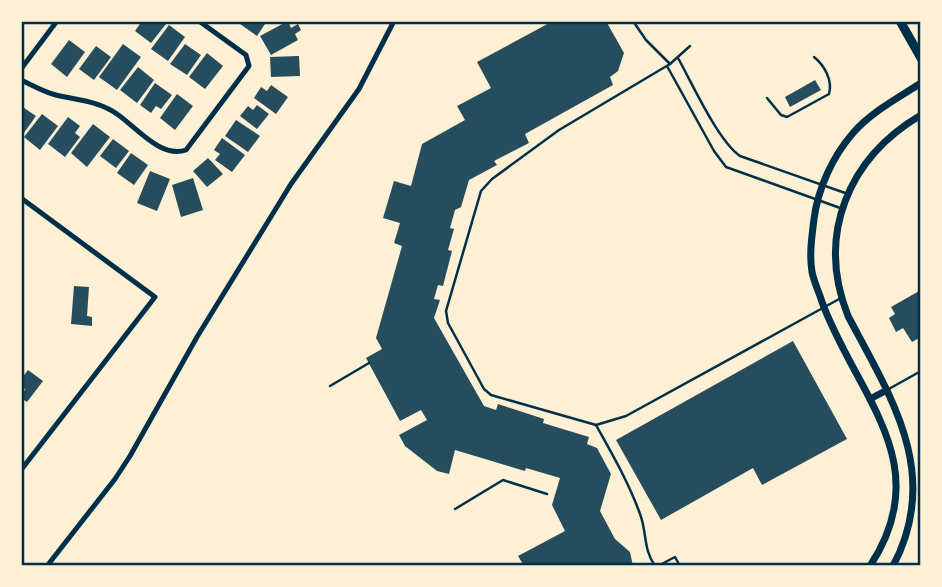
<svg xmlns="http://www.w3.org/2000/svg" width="942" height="587" font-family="'PT Sans Narrow',sans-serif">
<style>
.building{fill:#264d5e}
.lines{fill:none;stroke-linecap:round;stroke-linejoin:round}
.service{stroke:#003049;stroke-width:2.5}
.minor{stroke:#003049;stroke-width:5}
.tertiary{stroke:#003049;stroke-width:7}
.trunk{stroke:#003049;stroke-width:9}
.neatline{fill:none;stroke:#003049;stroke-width:2.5}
</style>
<rect width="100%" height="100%" fill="#fdf0d5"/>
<!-- building -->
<g class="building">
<path d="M142,21H163L166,24L151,43L135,31Z"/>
<path d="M243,21H267L257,36L240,24Z"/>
<path d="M288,21L291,28L298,24L301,30L295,34L298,40L271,55L260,36Z"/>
<path d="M553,21H606L624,53L618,71L610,77L613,85L525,134L529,143L494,161L497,165L469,180L461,207L455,210L450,228L454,229L448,250L452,251L443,286L438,285L434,299L440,300L434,318L484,406L496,410L498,404L544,419L543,423L589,437L587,444L597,448L611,474L600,511L615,539L630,552L633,566H524L518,556L565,531L552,505L560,478L526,468L525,471L455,450L449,474L437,471L405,446L399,435L427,420L421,410L400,421L366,358L382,349L376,338L402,246L394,243L400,223L383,218L394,181L411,186L422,144L465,120L457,106L491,88L477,62Z"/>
<path d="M169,25L185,37L168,61L151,49Z"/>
<path d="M69,40L85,52L67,77L51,64Z"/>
<path d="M123,44L141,57L117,90L99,77Z"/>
<path d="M185,44L201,55L187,75L170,64Z"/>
<path d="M96,46L111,57L94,80L79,69Z"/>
<path d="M207,53L223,66L205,89L189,77Z"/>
<path d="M299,56L300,76L271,77L270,57Z"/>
<path d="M138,67L154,80L137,103L120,90Z"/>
<path d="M815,80L821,90L790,107L785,97Z"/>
<path d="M155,83L172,95L161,109L156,106L151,113L140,105Z"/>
<path d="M271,85L288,97L276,114L254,98L261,87L267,91Z"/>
<path d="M177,94L193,106L175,130L160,118Z"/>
<path d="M257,105L269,114L257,129L240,116L248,106L253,110Z"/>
<path d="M21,106L36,116L21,137Z"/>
<path d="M42,114L58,126L40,150L24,137Z"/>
<path d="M68,117L80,126L75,133L80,137L65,157L48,144Z"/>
<path d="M236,120L260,136L248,152L225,136Z"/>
<path d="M93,124L110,137L87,167L71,153Z"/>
<path d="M222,138L245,155L232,172L215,160L220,154L214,150Z"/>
<path d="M113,139L129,151L116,168L100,156Z"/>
<path d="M131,153L148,165L134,185L117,173Z"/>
<path d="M208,158L223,174L207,187L193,171Z"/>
<path d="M150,171L170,179L157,211L137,203Z"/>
<path d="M193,178L203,210L181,217L172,185Z"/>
<path d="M74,286L89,287L87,316L92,317V326L71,324Z"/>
<path d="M921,290V337L912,342L903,328L896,332L889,318L895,314L891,307Z"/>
<path d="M793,341L847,439L762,485L753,468L661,520L616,440Z"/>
<path d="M28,370L43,381L27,402L21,398L25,389L21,387V379Z"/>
</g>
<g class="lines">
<!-- service -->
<g class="service">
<path d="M633,21L646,40L670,64"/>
<path d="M690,46L670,64L559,130L492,179L481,191L446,311L448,323L484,389L491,395L596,425L626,416L841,298"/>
<path d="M678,58C692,83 718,141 740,156L848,194"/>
<path d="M667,66L714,151L726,167L843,209"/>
<path d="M767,98L781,115L787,117L829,94C833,80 824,65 814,57"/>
<path d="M330,386L369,363"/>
<path d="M887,390L921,371"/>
<path d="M596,425C612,454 629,483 640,514C647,532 643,549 655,566"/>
<path d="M455,509L503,480L547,494"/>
<path d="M658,566L675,557L680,566"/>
</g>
<!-- minor -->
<g class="minor">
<path d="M21,69L57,21"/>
<path d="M21,80C32,85 44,92 56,95C77,100 99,101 117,114C136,127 161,159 186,150L249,66L246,55L199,21"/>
<path d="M21,198L155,297L21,470"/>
<path d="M47,566L115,479L130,456L197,337L291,184L359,89L394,21"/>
</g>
<!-- tertiary -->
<g class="tertiary">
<path d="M870,399L887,390"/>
<path d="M870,566C938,463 856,395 822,302C819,292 814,282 812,272C809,254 812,236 814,219C818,188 833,156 853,133C871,112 898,98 921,83"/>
<path d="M893,566C942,474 891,397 848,316C816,235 848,158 921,115"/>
</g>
<!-- trunk -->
<path class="trunk" d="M900,21L921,58"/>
</g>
<!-- border -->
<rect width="942" height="587" fill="none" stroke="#fdf0d5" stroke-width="46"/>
<rect x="23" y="23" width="896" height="541" class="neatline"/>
</svg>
